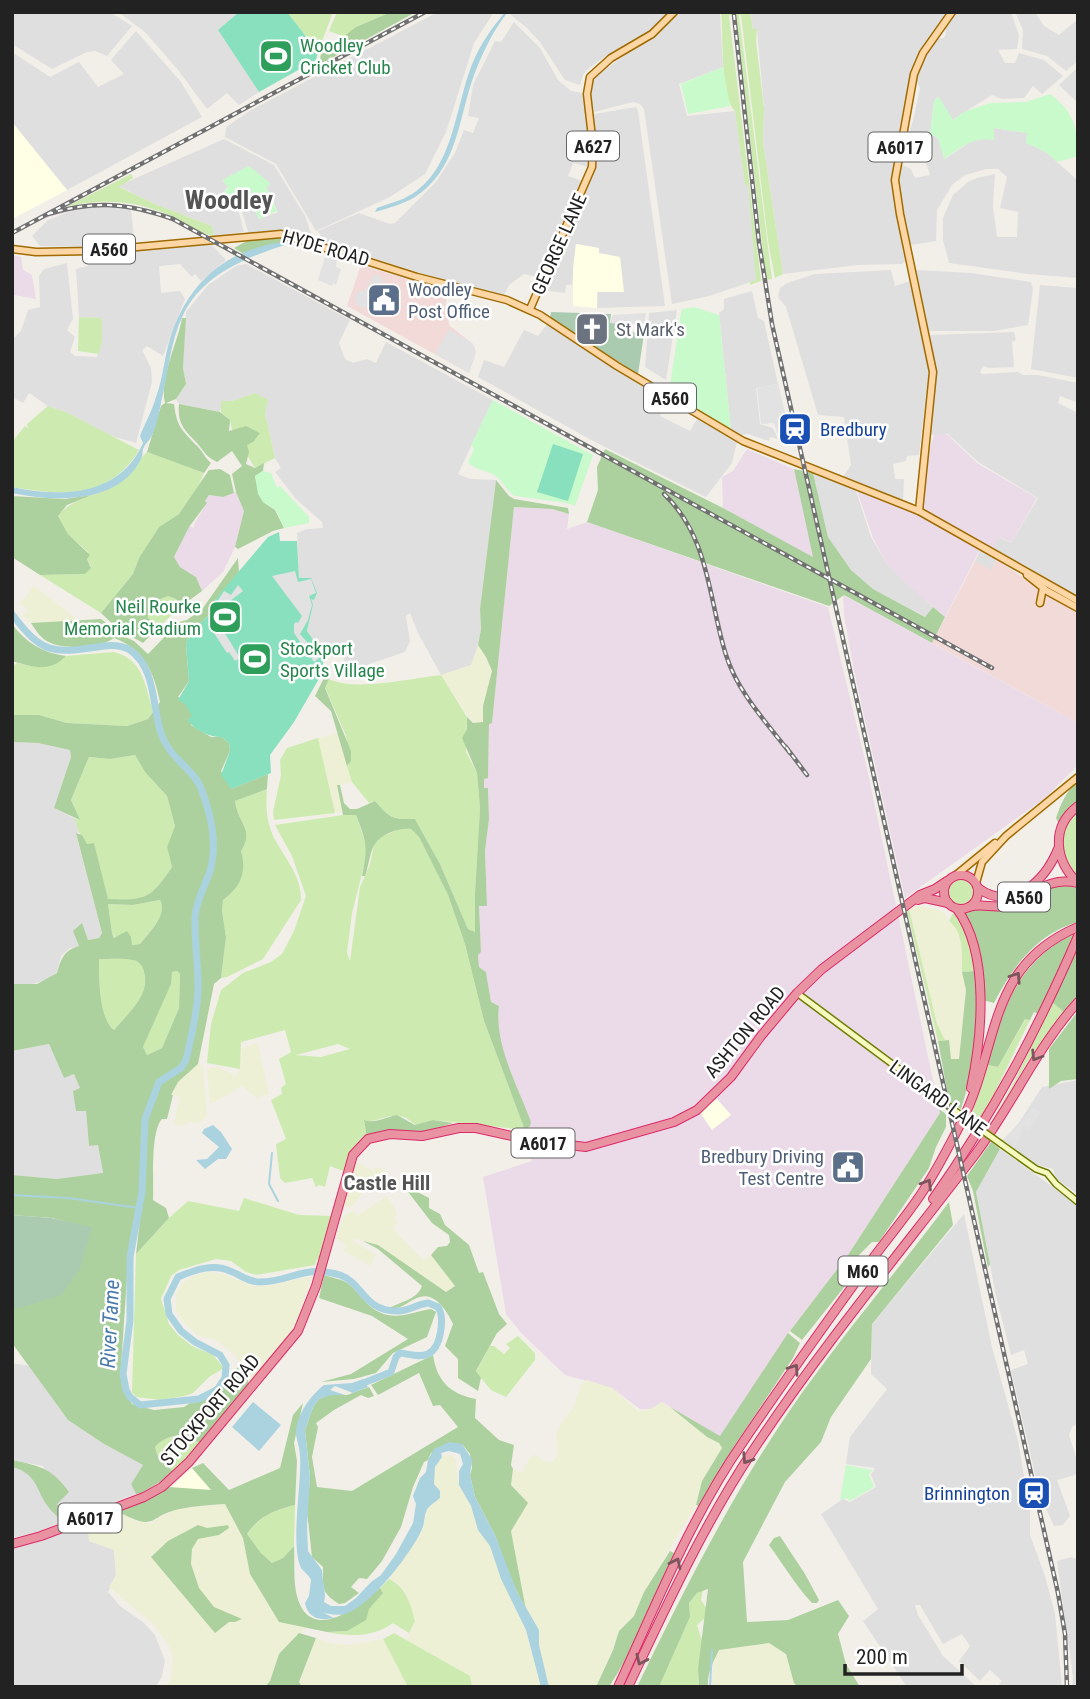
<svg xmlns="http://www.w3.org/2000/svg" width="1090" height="1699" font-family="'Roboto Condensed',sans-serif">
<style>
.residential{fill:#e0dfdf}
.commercial{fill:#f2dad9}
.industrial{fill:#ebdbe8}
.education{fill:#ffffe5}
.farmland{fill:#eef0d5}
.grass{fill:#cdebb0;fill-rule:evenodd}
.forest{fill:#add19e;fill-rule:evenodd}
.cemetery{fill:#aacbaf}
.park{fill:#c8facc}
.pitch{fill:#88e0be}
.parking{fill:#e2e2e2}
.water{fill:#aad3df}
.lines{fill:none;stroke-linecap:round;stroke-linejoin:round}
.stream{stroke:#aad3df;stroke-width:2}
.river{stroke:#aad3df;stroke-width:7}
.secondary-casing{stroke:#707d05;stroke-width:8}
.primary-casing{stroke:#a06b00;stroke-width:9}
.highway-casing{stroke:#dc2a67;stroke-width:10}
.secondary{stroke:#f7fabf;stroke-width:5}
.primary{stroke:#fcd6a4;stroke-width:6}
.highway{stroke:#e892a2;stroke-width:8}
.rail-casing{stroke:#707070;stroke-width:4.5}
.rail{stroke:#fff;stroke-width:2;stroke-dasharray:5;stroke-linecap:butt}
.secondary-bridge-casing{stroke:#707d05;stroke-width:8;stroke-linecap:butt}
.secondary-bridge{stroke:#f7fabf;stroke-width:5}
.oneway{stroke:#7b545c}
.labels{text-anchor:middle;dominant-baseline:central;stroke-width:5;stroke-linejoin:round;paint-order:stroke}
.shield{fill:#fff;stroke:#646464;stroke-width:2}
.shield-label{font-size:18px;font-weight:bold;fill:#222}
.leisure-label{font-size:19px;fill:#27864d;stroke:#fff;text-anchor:start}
.street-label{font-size:19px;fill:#222;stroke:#fff}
.service-label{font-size:19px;fill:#4e5e75;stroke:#fff;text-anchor:start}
.worship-label{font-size:19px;fill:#5b616d;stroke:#fff;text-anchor:start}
.transit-label{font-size:19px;fill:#164399;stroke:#fff;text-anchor:start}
.neighbourhood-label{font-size:21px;font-weight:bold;fill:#555;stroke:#fff}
.water-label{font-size:21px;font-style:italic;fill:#4a7aab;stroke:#fff}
.district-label{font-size:26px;font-weight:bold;fill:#555;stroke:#fff}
</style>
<rect width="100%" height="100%" fill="#f2efe9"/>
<!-- residential -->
<g class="residential">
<path d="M12,12H110L132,26L107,56L95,51L87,52L52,69L12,44Z"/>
<path d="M118,12H239L218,30L259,92L239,105L227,93L207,109L178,70L145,32Z"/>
<path d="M438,12H494L474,43L446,132L425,174L390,197L316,231L276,164L225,137L226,127L251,110Z"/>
<path d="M512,12H668L650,32L603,58L588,69L583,75L580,85L565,80L540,42L527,28L510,14Z"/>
<path d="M676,12L720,14L723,67L679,84L687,116L735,111L745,184L748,185L757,280L709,296L672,304L644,109L640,104L633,102L594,112L590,90L594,77L653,36Z"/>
<path d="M750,12H948L921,51L909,80L899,130L891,184L907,259L902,264L858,265L783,274L763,142L764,107L757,30L753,29Z"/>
<path d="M955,12H1011L1019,35L1017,49L998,50L1005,63H1015L1019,53L1044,60L1063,76L1042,94L1033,86L1024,98L1002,99L992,95L952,120L938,97L934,101L930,134L938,138L945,159L970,142L985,138L994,140V128L1027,133V143L1046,152L1075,178L1078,182V278L1028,274L949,263L943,240V218L953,195L968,182L977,178L995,174L993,206L997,237H1017L1018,212L1000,208L1007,177L998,169H987L965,175L952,185L937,210L936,241L911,245L899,185L902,165L911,169L915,178L930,175L926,163L931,155L922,147L906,141L913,121L920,88L916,80L928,51L936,39L944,38L946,34L945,21Z"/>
<path d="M1015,12H1035L1044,26L1059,35L1078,19V61L1066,71L1047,56L1022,49L1023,30Z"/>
<path d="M514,22L540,48L558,80L571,91L582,93L585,111L589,167L573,163L568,176L583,181L546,268L539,277L524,274L509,285L504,295L456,284L375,259L324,241L318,231L359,213L390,224L395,223L436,182L455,153L464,130L473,133L479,118L468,116L473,85L495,41L501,42Z"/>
<path d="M136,31L181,82L202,117L67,190L12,122V52L50,77L79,62L98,87L124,74L111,60Z"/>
<path d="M1078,67V103L1059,85Z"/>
<path d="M636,107L638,111L665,306L597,308L599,248L576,244L572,285H566L565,293L542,290L595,170L594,114Z"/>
<path d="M224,139L274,165L305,216L314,242L249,235L241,208L252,204L259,219L278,212L266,187L270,184L223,181L228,186L216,202L221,205H237L244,232L214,236L212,226L155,204L118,186Z"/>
<path d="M114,206L131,209L135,248L210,243L226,260L201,281L195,274L192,277L180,264L159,266L161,293L180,291L185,299L163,356L147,346L142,350L151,368L152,382L136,443L111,436L68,413L48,406L29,393L23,403L12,397V340L21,331L28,310L40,307L39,276L44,269L67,263L73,319L67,330L75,337L70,352L75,356L97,357L102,340V318L79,317L76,269L88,266L86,247L40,246L32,236L48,220L68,212L86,207Z"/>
<path d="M246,264L350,320L339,343L345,359L353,363L367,359L376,363L386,342L493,400L458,474L470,479L496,480L480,609L481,629L475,658L471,665L441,675L418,633L410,613L406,616L410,641L405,652L348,671L339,646L323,653L307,631L313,605L299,578L297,533L307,529L323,528L322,522L296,499L275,472L281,468L275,458L265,413L255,393L232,401L222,402L220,412L179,404L176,399L186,384L183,368L186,312L208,285L236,266Z"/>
<path d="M891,270L895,286L910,281L925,340L929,368L919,455L907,456L906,461L893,464L895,479H904L903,502L843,477L851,465L844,417L818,415L786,307L778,297L780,288L787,283L815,274Z"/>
<path d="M916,270L971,273L1031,282L1033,289L1028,325L994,331H929Z"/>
<path d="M1040,285L1078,288V378L1031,369Z"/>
<path d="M752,291L758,318L764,321L778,384L756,388L760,424L773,428L778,439L770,437L769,441L748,434L741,435L731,430L719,313L724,309V299Z"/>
<path d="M677,310L666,380L645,367L649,313Z"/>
<path d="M548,323L669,401L660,416L690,431L697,419L737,442L732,463L706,497L595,442L478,377L484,360L504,367L524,330L538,336Z"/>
<path d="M1014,332L1016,340L1012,342L1014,367L989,368L983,366L980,372L982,374L1018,372L1023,375H1038L1078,383V403L1060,396L1058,403L1078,413V597L1001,553L991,571L975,561L981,549L990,554L999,537L1011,543L1038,498L978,462L947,433L942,436L929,434L935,374L930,335Z"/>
<path d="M813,473L856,491L871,537L887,564L933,607L926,617L873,589L851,570L828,537Z"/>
<path d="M12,742L38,743L70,750L71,757L54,808L74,818L79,832L76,834L102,933L99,938L88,940L81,924L79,946L70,948L61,956L57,972L49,979L29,985L12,984Z"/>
<path d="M49,1044L64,1078L74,1074L81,1088L76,1110H86L89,1146L98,1145L103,1174L57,1179L12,1175V1051Z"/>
<path d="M1078,1080V1194L1056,1179L1053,1169L1037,1165L1003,1140L1018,1124L1042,1087Z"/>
<path d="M1000,1149L1078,1205V1426L1073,1425L1069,1435L1078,1463V1474L1057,1480L1070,1516L1063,1525L1054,1526L1040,1496L1011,1370L1028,1364L1024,1350L1011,1355L996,1296L976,1192Z"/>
<path d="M964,1214L992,1347L1018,1441L1030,1511V1535L1045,1576L1055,1614L1062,1687H997L1002,1681L990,1670L980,1681L959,1661L970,1646L962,1634L943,1644L920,1605H915L918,1615L943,1656L977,1687H907L863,1621L878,1609L821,1514L843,1499L850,1502L876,1487L871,1475L875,1468L846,1464L850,1437L887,1389L871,1374L872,1324Z"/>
<path d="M12,1363L29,1366L68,1420L104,1444L143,1465L131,1484L136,1494L67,1520L57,1504L43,1466L12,1460Z"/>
<path d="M12,1467L26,1471L38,1484L44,1501L62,1522L35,1533L12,1538Z"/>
<path d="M87,1523L90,1541L114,1550L116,1575L108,1592L120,1606L143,1622L155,1635L165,1661L162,1676L156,1687H12V1548Z"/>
<path d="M1071,1557L1078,1560V1687H1072L1073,1677L1057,1561Z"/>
</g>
<!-- commercial -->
<g class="commercial">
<path d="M361,265L447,291L445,311L450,326L473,344L476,352L469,373L347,306Z"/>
<path d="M997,560L1078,614V723L932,643L975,561L991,570Z"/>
</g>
<!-- industrial -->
<g class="industrial">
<path d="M81,193L83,198L68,206L82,204L83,207L40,220L38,216Z"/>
<path d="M12,255L21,257L23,270L32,275L36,299L14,295L12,298Z"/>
<path d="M947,434L977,463L1037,498L1011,543L1000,537L993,549L983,544L945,617L908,585L887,564L873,538L857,491L919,514L927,458L934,435Z"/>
<path d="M747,449L794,469L814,558L723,508L722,477L733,471Z"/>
<path d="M236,492L245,511L235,547L223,572L202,591L196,577L180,567L174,558L189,526L194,528V524L207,503L205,501L209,495L223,497Z"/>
<path d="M514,507L552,509L569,514L567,529L587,522L828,607L866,764L940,1113L848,1255L789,1332L720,1437L662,1402L651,1409H640L612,1388L565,1375L521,1333L506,1314L483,1177L532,1161L520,1131L497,1038L499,1006L491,1002L486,972L479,967L478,954L481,952L479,905H487L485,851L489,819L488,788H484V779L488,777L489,723H492Z"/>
<path d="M843,595L1078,723V765L1045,798L905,898L854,671L844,615Z"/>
</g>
<!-- education -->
<g class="education">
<path d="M12,122L67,190L12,219Z"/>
<path d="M576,244L599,248V253L620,257L624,292H597V308L573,306V268Z"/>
<path d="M717,1099L731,1115L712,1130L699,1111Z"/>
<path d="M192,1468L212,1490L171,1488Z"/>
</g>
<!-- farmland -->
<g class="farmland">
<path d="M34,586L77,619L60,623H31L23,616L28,610L20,604Z"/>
<path d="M478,645L486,657L492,671L483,706V723H473L441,675L471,665Z"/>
<path d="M338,733L352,782L337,786L342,812L335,813L318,738Z"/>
<path d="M917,906L939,910L947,916V920L956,926L960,936L966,990L959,1059H951L949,1041L945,1040L937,1024L909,909Z"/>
<path d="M258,1043L269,1094L257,1098L242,1086L215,1102L210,1103L207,1070L212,1067H218L236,1076L240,1069L242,1048Z"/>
<path d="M198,1064L203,1066L207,1116L199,1123L189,1122L181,1126L174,1124L180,1097L171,1095L178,1082Z"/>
<path d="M356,1162L372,1170L378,1167L390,1174L375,1180L365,1189L353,1206L348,1207L342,1206Z"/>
<path d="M387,1196L396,1211L397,1215L394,1218L397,1223L393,1227L399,1236L423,1260L431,1255L456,1286L446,1292L378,1245L353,1238V1241L376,1255L371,1266L343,1251L346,1245L336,1238L343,1216L353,1210L357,1216Z"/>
<path d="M208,1272L222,1274L254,1286H268L312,1276L294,1330L249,1384L241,1363L231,1351L215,1340L197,1335L182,1320L176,1310V1294L182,1283L193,1276Z"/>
<path d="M587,1380L612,1388L638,1411L651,1409L662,1402L719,1443L722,1448L702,1481L696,1505L644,1592L634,1616L622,1627L596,1687H549L531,1617L526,1610L511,1531L528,1503L511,1485L513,1469L521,1473L533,1454L546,1462H552L555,1459L558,1454L556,1436L561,1423L573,1408L582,1383Z"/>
<path d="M444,1455L453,1456L456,1459L459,1485L471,1506L476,1524L490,1546L514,1605L526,1630L541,1687H472L470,1676L407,1640L415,1621L407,1594L398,1584L389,1579L421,1532L428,1508L440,1498L434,1484V1475L437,1461Z"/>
<path d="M225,1504L243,1538L250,1574L279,1622L306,1628L279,1654L270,1681L265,1687H165L170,1681L173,1660L168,1644L152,1623L109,1587L116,1575L114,1550L89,1541L87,1523L119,1512L136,1521L150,1523L177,1509Z"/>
<path d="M316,1638L334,1644L350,1645L383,1639L408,1687H302L299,1683Z"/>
<path d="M769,1643L786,1654L794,1683L798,1687H712L713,1661L718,1650Z"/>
</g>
<!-- grass -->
<g class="grass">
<path d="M287,12H333L318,52L288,14Z"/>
<path d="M337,12H391L356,27L345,37L329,31Z"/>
<path d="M721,12H750L753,29H757L756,41L764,108L763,142L783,274L775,278L768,241L741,15H739L772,279L766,280L736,15H729L761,281L750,285V282L756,280L748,185H745L735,111C719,95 724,35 721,12Z"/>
<path d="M131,174L133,178L119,187L155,204L212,226L214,236C201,234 187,224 175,218C141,201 100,197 64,208Z"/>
<path d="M79,317L102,318V340L99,354L78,351Z"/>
<path d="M255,393L268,400L265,413L275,458L255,468L232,430L230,420L221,412V401H232Z"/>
<path d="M48,406L68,413L139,450C110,499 62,496 12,487V442L25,426L28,428L27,424Z"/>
<path d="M147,452L204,473L198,487L179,514L159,527L139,558L133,574L101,613L40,575L85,574L91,566L87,559L88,552L68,534L58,516C73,497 96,497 116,485C130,476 136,462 147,452Z"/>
<path d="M30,511L43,521V527L31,532L26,530L23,517L25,512Z"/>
<path d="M168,596L176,599L180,607L160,626L148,618L147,612L158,600Z"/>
<path d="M113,652C143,658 145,685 153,711L148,719L127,726L67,723L39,715H12V667L17,663L29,666L62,660L66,656Z"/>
<path d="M441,675L467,717L466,752L477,773L480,808L475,893V932L468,929L440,864L415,819C392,819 391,819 375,801L369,803L352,782L347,766L349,765L346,736L325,687L329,679C356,692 411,678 441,675Z"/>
<path d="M318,738L335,813L274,820L273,812L281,775L280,760L287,748Z"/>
<path d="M135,755L145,772L167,796L175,826L167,847L172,867C151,898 146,901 108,900L94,844H87L79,832L74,818L79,820L71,800L89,757L110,759Z"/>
<path d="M267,789C266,803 266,815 270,828C278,852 302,872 301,900L263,959L227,977L221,978L226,937L222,911L223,900C241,887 246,872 241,851C255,829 238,823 235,801Z"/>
<path d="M1078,812V878C1074,872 1067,866 1064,859C1058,843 1065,823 1078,812Z"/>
<path d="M343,815H356L368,850L352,913L347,953L350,961L360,887L370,864L374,845L378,838L403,828L411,829L419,837L448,895L465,944L484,1021L525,1130L433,1120L418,1126C413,1124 409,1119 404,1117C390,1112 377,1123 364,1121L367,1138L346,1172L330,1166L325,1187L319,1185L316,1187L312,1178L285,1183L280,1178L276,1144L286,1139L271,1100L282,1094L281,1088L286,1084L279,1059L291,1052L285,1030L241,1042L240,1069L207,1063L211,1024L221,990L243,973L271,962L282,954L294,931L306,896L292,856L275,825ZM338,1044L350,1049L321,1057L296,1055Z"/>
<circle cx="962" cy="892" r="14"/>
<path d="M160,900C169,914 148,932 140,944L132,945L121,935L115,938L112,933L108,904L133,905Z"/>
<path d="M909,909L937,1024L945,1040L938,1041L907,911Z"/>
<path d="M953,913L960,917L970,947L975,971L962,972C962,955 964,932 949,921Z"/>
<path d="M99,959C110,959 123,958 133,960C139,961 143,966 144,972C151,995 127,1014 114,1030C99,1019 99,977 99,959Z"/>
<path d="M177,971L180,974L179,1008L162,1048L147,1055L143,1047L170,984L172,972Z"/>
<path d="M1052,1002L1064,1012L1028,1061L979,1144L1014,1082Z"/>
<path d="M1026,1018L1030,1020L980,1123L971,1116L988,1065L998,1067Z"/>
<path d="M244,1198L299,1215L334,1216L320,1260L317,1259L315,1265L256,1275L246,1272L231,1261L216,1259L179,1270L171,1276L161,1299L169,1324L178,1335L192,1346L213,1355L224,1368L209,1377L193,1393L184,1396L161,1400L136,1397L132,1392L136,1254L169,1218L188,1201L239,1211Z"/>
<path d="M518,1336L535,1353V1360L506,1397L491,1390L476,1372L490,1346H494L504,1354L510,1348L506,1344Z"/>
<path d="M177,1436L189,1437L200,1443L174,1473L157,1454L155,1447L161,1440Z"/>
<path d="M295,1505L294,1546L283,1558L272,1563L261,1553L247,1534C260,1516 275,1510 295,1505Z"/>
<path d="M389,1579C407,1588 410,1603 415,1621L409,1633L393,1623C374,1637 350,1637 327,1632L347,1631L383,1593L380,1588Z"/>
<path d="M703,1590L701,1600L707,1609L705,1618L697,1625L702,1641L698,1668L699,1687H659L690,1617L689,1603L697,1593Z"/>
<path d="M394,1633L470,1676L472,1687H408L383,1639Z"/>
</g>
<!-- forest -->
<g class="forest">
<path d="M391,12H416L319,65L321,54L356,27Z"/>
<path d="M279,236L294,241L242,253L234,248L252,238Z"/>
<path d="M182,318H186L183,368L186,384L176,399L166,403L174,404C177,427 181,429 196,445C202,450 205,458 211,463L204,473L147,452L161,406L165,403C159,377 178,343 182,318Z"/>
<path d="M179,404L220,412L230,420L229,431L246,426L260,433L253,442L247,445L249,452L246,464L255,468L264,463L263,471L255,476L263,502L275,510L284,528L273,531L238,549L235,547L244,511L236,492L232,474L242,466L232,451L217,462C206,457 204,451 197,443C184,430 177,423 179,404Z"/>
<path d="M605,449L723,508L813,557L794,469L813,473L828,537L851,570L873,589L925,617L933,607L945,617L932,643L844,595L829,606L587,522L598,490L597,467Z"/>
<path d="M220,469L230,475L234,493L223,497L209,495L205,501L207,503L189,527L174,557L180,567L196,577L202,591L180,607L176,599L168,596C157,600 146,605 148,618L160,626L143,643L118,629L101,613L133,574L139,558L159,527L179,514L209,470Z"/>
<path d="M496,480L509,496L514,499L568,508L569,514L552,509L514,507L492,723L489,724L488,778L484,779V788H488L489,819L485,851L487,906H479L481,952L478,955L479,967L486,972L491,1002L499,1006C494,1045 518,1086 531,1122L530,1126L525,1130L484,1021L465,944L448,895L419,837L411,829C403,828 397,830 389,833C368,842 372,857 365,876H362C368,847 367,843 356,815H343L337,785H340L344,803L350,809H357L375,801C391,819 391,819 415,819L440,864L468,929L475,932V893L480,808L477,773L462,738L467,729V717L473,723L483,722V706L492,671L486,657L478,645L481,629L480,609Z"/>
<path d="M92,495L67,505L58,516L68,534L90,555L87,559L91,568L85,574L40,575L12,557V496L65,499Z"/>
<path d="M238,558L239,572L212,604L211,613L191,632L188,638L186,645L189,681L178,697L200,700L191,725L211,737H221L229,743L230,751L221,771L231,789L268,774L267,789L235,801C238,824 255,829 241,851C247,872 241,887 223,900L222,911L226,937L221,978L214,984L198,1064L178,1082L171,1095H173L167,1119H162C150,1132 154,1181 153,1200L166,1208L169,1218L136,1254L142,1203H137L128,1262L121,1367L123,1390L132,1404L154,1410L184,1407L231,1376L241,1363L249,1384L200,1443C185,1434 167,1433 155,1447L157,1454L174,1473L142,1493L136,1494L131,1484L143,1465L104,1444L68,1420L12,1343V1308H20L91,1228L52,1218L12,1215V1175L57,1179L103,1173L98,1145L89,1146L86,1111H76L73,1091L80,1088L74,1074L64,1078L49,1044L12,1051V984H37L57,973C61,959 64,950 79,946L73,931L82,923L88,940L99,938L102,933L76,833L82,835L87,844L94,843L108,899C146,901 151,898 172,867L167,847L175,826L167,796L145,772L135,755L110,759L89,757L71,800L80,820L54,808L71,757L70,750L38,743L12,742V715H39L67,723L127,726L148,719L160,702C154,672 144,649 114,638C101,648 66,650 51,643C42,640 36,631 31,623L101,619L113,628L115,632L134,641L148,654L179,622L187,620L203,608ZM160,900C168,915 149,932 140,944L132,945L131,937L127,931L114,938L112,933L108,904L133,905ZM99,959C109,959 123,958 133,960C139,961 143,966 144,972C151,995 127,1014 114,1030C99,1019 99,977 99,959ZM177,971L180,974L179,1008L162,1048L147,1055L143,1047L171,984L172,972Z"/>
<path d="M12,624C26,643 43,653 66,656C50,673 32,667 12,661Z"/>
<path d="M324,678L329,679L325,688L351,751V761L347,766L331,711L315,696Z"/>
<path d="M1078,781V801L1059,824L1056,818C1060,805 1067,790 1078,781Z"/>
<path d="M1064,884L1078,889V922C1038,933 1012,967 994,1003L983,1000L971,928L964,913L978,909L1005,910L1050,887Z"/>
<path d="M1076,933L1041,1015L1034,1012L1030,1020L1025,1019L998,1067L988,1065C1001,1009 1020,958 1076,933Z"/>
<path d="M1078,945V996L1064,1012L1052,1002Z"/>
<path d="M975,971C979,1017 976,1064 961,1109L949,1101L938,1041L949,1040L951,1059H959L966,990L962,972Z"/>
<path d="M1078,1011V1079L1061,1081L1049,1089V1049Z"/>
<path d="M939,1109L946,1114V1127L936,1147L929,1168L879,1242H872L859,1255L857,1271L802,1340L790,1331L848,1255L940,1113Z"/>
<path d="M397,1115L415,1125L433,1120L453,1123L425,1132L383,1131L367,1138L364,1120C375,1124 385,1117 397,1115Z"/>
<path d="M991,1142L1000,1149L976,1192L990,1264L988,1268L973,1191L967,1176Z"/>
<path d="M402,1184L429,1198V1208L440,1214L445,1225L469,1245L479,1273L483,1272L499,1314L507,1324L497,1333L476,1371L481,1378L478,1391L458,1378V1359L445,1346L453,1324C448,1313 436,1292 420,1297C408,1300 403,1310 389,1308C400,1302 417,1300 422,1286L378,1249L363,1241L378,1245L446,1292L455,1286L431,1255L438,1247L447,1246L450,1242L449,1235L432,1223Z"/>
<path d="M949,1202L953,1225L872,1324L871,1359L831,1417L821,1442L785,1482L743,1562L747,1622L788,1620L838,1600L849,1616L838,1634L846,1664L860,1687H798L794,1683L786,1654L769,1643L719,1650C713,1662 707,1673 708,1687H699L698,1668L708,1589L697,1593L689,1603L690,1617L659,1687H637C683,1592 729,1500 788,1413C838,1340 896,1273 949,1202Z"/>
<path d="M324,1275C333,1278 343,1279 350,1285C363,1297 369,1311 388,1315C402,1318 417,1311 431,1309L436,1312L427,1337L393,1353L376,1373L354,1379L321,1382L351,1374L408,1339L372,1316L319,1298Z"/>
<path d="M788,1333L800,1343L793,1358L735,1445L701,1507L696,1505L702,1481L722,1448L719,1443L707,1437L670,1407L720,1436Z"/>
<path d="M433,1355C437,1381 450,1394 476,1399L475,1418L499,1440L514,1445L511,1465L513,1469L511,1485L528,1503L511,1531L526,1610L508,1573L495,1535L475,1497L470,1475L472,1468L470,1454L462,1444L431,1453L428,1460L424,1462L413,1487L401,1527L382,1561L367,1579L359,1578L351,1587L359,1593L345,1603L339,1604C320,1592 323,1587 323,1567L312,1557L307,1511L310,1477L305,1430L313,1407L319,1399L329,1395H347L369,1387L374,1396L368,1398L361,1395L334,1410L316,1423L318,1427L312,1457L317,1487L352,1491L458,1427L440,1405L433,1406L419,1373L378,1395L371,1385Z"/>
<path d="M303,1403L294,1443L297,1461L295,1505C275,1510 259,1516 247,1534L261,1553L272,1563L283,1558L294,1546C295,1562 293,1581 297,1596C310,1645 359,1607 380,1588L383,1593L369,1609L366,1620L347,1631L327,1632L279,1622L250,1574L243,1538L225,1504C210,1505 195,1506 180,1509C148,1515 158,1533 119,1512L169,1487L211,1490L192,1468L203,1463L229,1490L280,1468L293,1415Z"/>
<path d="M12,1460C40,1466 52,1468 69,1492L57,1504L67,1520L62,1522C56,1515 47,1507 43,1499C35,1482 31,1472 12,1467Z"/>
<path d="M198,1525L207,1528L228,1525L229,1528L219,1535L198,1539L192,1549L191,1564L199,1588L214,1607L242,1619L235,1622H229L215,1633L151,1557L168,1541Z"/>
<path d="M780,1536L805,1574L819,1600L817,1603H812C796,1586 783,1564 769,1545L774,1538Z"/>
<path d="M670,1551L676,1554L628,1656L609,1687H596L613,1650L619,1631L634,1616L644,1592Z"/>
<path d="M299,1633L316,1638L299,1682L302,1687H265L270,1681L279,1654Z"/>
</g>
<!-- cemetery -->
<g class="cemetery">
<path d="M551,312L611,314L610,323L624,324V331L644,334L638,374L550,318Z"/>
<path d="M12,1215L51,1218L92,1227L80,1269L61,1295L20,1308H12Z"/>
</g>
<!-- park -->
<g class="park">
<path d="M723,67L730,106L688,114L681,84Z"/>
<path d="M1050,94C1074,112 1078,128 1078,156L1057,162L1046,152L1026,143L1027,133L994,128V140C973,136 960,148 944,159L938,138L930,134L934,101L939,97L953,120L964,112L990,103L1026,102Z"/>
<path d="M249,166L271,184L266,187L277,211L259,219L252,205L241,208L238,205L217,201L228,187L222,180Z"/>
<path d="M694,307L719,315L731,430L669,392L681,313L682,309Z"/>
<path d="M493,400L593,455L575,506L567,503L515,496C506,491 503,480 494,475C485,469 476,471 468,462L474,449L471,445Z"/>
<path d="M263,471L271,473L277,488L280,486L309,517V523L284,528L276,510L263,502L258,494L255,476Z"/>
<path d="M846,1465L872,1470L869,1475L874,1487L850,1501L847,1498L840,1500Z"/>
</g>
<!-- pitch -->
<g class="pitch">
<path d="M239,12H287L318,52L316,60L259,92L218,30Z"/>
<path d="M553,444L583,454L568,501L537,492Z"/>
<path d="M279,532L280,541H297L299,578H311L317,593L314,600L311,599L313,605L307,631L323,653V664L320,677L294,722L270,755L271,773L231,789L221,775L230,751L229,743L221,737C208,737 196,730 187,720L192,716L185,704L178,700L189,681L186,645L188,638L191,632L211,613L212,604L223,590L268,537Z"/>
</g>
<!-- parking -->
<g class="parking">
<path d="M328,256L337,259L336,267L341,269L336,285L333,283L332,286L318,280L325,257Z"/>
<path d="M377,274L383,280L374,297L368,295L366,299L369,301L365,309L356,304L355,294H357L360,290L365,291L374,275Z"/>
<path d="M646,313L644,324H627L626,321L624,324L610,323L613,315Z"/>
<path d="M449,329L473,344L476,352L469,373L435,354Z"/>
<path d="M778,384L787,420L782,422L784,431L777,433L774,423L761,424L757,388Z"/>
<path d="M295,571L298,582L311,579L316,593L309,596L312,605L308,620L300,634L320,657L314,662L294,633V624L296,622L298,623L302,616L272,576Z"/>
<path d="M238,585L243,591L230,601L234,607L223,615L215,605L224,591L231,595Z"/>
<path d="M218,622L240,658L235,661L229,652L227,653L210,627Z"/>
<path d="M1033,1107L1041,1112L1029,1130L1023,1126L1016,1148L1005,1138L1021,1123Z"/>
</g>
<!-- water -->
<g class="water">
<path d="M505,12H508C492,31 479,60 471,84C458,125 455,171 415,197C403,204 389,208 375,212L377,208C385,205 395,202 403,199C455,175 454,107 473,62C481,43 492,28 505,12Z"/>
<path d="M291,241V243C250,256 203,273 183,315C170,342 168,374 161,403C159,414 156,429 150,439C149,440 144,446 144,447C142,450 143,454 142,457C120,505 54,502 12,493V487C62,498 120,496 143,443L140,436C145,423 152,411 156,397C163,379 164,358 170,339C188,281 228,247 291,241Z"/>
<path d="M213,1125L221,1132L232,1149L226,1159H218L205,1169L196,1160L207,1159L219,1147L202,1133L204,1129Z"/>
<path d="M363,1379L368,1387L353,1393L335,1386L330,1390L345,1395H332L319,1399L313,1407L305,1430L310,1477L307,1526L308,1551L322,1570C322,1581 327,1592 324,1602L331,1606H345L356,1598L371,1582L381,1575L396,1554L413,1523L416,1504L413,1496L420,1478L426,1472L428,1460L434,1449L449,1442L462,1444L472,1459L470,1475L475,1497L495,1535L517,1592L539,1630V1645L549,1687H541L526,1630L501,1579L490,1546L478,1530L471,1506L459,1485V1471L463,1464L461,1457L460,1454L449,1451L441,1453L442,1457L435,1467L434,1484L440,1491V1498C437,1501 431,1504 428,1508C424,1513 425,1523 422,1529C413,1551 371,1606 345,1614C338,1616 330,1614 324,1613L334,1618C321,1621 308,1619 305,1603L309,1596L311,1580C309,1575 304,1572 301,1568C290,1544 302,1483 300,1456C300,1447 295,1437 296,1429C299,1412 310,1396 324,1385L352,1383Z"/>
<path d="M253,1402L281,1425L259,1451L232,1427Z"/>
</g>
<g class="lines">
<!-- stream -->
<g class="stream">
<path d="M272,1153L269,1184L278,1201"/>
<path d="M12,1195L68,1198L139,1208"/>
<path d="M710,1687L712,1650"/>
</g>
<!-- river -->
<path class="river" d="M12,614C44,657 55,653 104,646C113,645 121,645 130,650C156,668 152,706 161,733C170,760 193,768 201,788C211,814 218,844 210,871C205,886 196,901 195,917C194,942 199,967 198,992C197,1014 191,1038 186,1060L181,1068L159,1082L145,1119L142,1192L130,1257V1320L123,1374L126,1390L130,1397L140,1405L199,1399L217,1390L225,1378L226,1365L220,1355L195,1342L181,1331L169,1314L167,1299L178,1277C194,1270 214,1263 230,1271C241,1275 248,1282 260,1282C291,1282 303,1264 340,1275C363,1283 363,1311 397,1311C408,1312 417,1304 428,1303L438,1307C445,1318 441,1348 428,1354C419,1358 410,1354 400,1353L396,1357L391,1372L356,1386"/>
<!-- secondary casing -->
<g class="secondary-casing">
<g id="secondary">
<path d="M797,993L958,1113"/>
<path d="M1001,1144L1036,1169L1047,1173L1056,1184L1078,1202"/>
</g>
</g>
<!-- primary casing -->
<g class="primary-casing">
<g id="primary">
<path d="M12,249L36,252L93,251L281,234L417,277L507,300L540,315L617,366L743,441L919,511L1078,601"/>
<path d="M530,309L592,167L593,146L587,94L590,77L611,58L652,34L674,12"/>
<path d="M919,511L933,372L900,214L895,180L914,74L923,53L952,12"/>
<path d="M1027,575L1047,591L1078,608"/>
<path d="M1040,603L1043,588"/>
<path d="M956,875L995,843"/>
<path d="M976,883L982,862L1006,836L1078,777"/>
</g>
</g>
<!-- highway casing -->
<g class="highway-casing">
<g id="highway">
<path d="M1078,806C1050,827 1055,861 1078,883"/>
<circle cx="961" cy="892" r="17"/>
<path d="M978,888C1012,913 1045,881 1058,849"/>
<path d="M918,900L925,898L948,903"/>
<path d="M969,907C981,903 992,908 1003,906C1033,901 1042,875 1078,883"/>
<path d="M957,909C990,954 982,1036 971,1088"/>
<path d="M933,1199C993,1114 1037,1031 1078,936"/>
<path d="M12,1544L41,1536L144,1497L162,1487L189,1462L298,1331L316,1286L353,1155L368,1139L390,1134L422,1136L459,1128H476L534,1141L586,1147L674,1122L697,1110L731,1077L761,1036L797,993L822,969L920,895L935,889L947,881"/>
<path d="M618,1687C656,1605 691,1517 743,1442C782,1384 824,1326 865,1269C882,1245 902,1222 919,1197C935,1174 948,1148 961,1123C1000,1048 985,966 1078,927"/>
<path d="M628,1687C666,1607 703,1526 752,1452C820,1349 899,1254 974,1156C1012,1106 1036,1048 1078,1002"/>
</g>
</g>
<!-- secondary -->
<use href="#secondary" class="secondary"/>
<!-- primary -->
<use href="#primary" class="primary"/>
<!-- highway -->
<use href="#highway" class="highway"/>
<!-- rail casing -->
<g class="rail-casing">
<g id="rail">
<path d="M734,15L759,243L772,324L1058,1593L1065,1634L1067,1687"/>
<path d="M48,214C96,200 127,203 173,219L992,668"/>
<path d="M12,233L425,12"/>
<path d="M664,494C710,538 708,598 726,655C738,693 767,723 790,753"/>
<path d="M786,747L807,775"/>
</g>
</g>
<!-- rail -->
<use href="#rail" class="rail"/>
<!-- secondary-bridge casing -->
<g class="secondary-bridge-casing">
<path id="secondary-bridge" d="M958,1113L1001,1144"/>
</g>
<!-- secondary-bridge -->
<use href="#secondary-bridge" class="secondary-bridge"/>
</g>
<!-- one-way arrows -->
<defs><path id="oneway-chevron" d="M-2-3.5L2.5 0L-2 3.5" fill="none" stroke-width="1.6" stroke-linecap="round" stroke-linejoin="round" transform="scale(1.75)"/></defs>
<g class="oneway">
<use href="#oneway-chevron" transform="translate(1016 977) rotate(-56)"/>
<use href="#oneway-chevron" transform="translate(1036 1056) rotate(122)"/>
<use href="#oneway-chevron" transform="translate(927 1184) rotate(-59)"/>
<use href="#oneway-chevron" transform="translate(794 1369) rotate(-55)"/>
<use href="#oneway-chevron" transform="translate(747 1459) rotate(123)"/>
<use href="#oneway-chevron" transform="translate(676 1563) rotate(-64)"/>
<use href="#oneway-chevron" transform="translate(641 1660) rotate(115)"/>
</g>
<!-- icons -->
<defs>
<g id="stadium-square" transform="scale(1.75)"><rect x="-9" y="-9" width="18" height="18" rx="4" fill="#2e9e5b" stroke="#fff"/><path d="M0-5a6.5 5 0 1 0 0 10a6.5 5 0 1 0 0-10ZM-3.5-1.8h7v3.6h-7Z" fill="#fff"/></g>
<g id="civic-square" transform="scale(1.75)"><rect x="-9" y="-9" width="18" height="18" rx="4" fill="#5c6f8a" stroke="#fff"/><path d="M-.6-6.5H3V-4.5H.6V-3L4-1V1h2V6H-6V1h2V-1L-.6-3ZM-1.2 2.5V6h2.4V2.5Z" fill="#fff"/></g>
<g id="church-square" transform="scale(1.75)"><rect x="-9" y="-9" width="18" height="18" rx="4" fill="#6b7280" stroke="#fff"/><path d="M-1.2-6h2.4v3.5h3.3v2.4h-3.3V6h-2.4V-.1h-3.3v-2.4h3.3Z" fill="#fff"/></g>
<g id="station-square" transform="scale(1.75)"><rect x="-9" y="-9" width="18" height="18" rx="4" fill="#1a4fb4" stroke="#fff"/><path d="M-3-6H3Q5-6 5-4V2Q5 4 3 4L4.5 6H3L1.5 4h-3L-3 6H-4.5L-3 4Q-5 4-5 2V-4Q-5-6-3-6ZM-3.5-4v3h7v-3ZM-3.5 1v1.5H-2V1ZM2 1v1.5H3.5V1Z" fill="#fff"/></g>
</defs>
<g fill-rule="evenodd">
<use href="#stadium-square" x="276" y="56"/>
<use href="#civic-square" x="384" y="300"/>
<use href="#church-square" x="592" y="329"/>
<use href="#station-square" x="795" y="429"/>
<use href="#stadium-square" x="225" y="617"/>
<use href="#stadium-square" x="255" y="659"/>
<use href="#civic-square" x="848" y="1167"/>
<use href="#station-square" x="1034" y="1493"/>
</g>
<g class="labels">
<!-- shield labels -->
<g class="shield">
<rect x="567" y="131.5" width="52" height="29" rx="5"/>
<rect x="868.5" y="132.5" width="63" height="29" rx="5"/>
<rect x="83" y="234.5" width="52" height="29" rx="5"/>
<rect x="644" y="383.5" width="52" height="29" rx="5"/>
<rect x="998" y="882.5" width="52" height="29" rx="5"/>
<rect x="511.5" y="1128.5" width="63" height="29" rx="5"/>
<rect x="838.5" y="1256.5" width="49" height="29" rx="5"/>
<rect x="58.5" y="1503.5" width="63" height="29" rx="5"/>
</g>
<g class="shield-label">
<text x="593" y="146">A627</text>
<text x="900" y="147">A6017</text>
<text x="109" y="249">A560</text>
<text x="670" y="398">A560</text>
<text x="1024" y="897">A560</text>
<text x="543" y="1143">A6017</text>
<text x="863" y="1271">M60</text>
<text x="90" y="1518">A6017</text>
</g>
<!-- leisure labels -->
<g class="leisure-label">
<text x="300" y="45">Woodley<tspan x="300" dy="22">Cricket Club</tspan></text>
<text x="201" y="606" text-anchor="end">Neil Rourke<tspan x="201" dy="22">Memorial Stadium</tspan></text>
<text x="280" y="648">Stockport<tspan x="280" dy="22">Sports Village</tspan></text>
</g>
<!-- street labels -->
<g class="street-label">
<text transform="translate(559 244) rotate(-66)">GEORGE LANE</text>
<text transform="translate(326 248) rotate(16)">HYDE ROAD</text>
<text transform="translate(745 1032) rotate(-50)">ASHTON ROAD</text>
<text transform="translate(938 1098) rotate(36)">LINGARD LANE</text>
<text transform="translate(210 1410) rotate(-49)">STOCKPORT ROAD</text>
</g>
<!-- service labels -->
<g class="service-label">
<text x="408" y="289">Woodley<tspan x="408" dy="22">Post Office</tspan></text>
<text x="824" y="1156" text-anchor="end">Bredbury Driving<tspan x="824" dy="22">Test Centre</tspan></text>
</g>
<!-- worship labels -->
<g class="worship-label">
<text x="616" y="329">St Mark's</text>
</g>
<!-- transit labels -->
<g class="transit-label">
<text x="820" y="429">Bredbury</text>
<text x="1010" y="1493" text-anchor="end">Brinnington</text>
</g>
<!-- neighbourhood labels -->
<g class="neighbourhood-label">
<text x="387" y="1183">Castle Hill</text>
</g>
<!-- water labels -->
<g class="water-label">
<text transform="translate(110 1324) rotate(-87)">River Tame</text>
</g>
<!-- district labels -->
<g class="district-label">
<text x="229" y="200">Woodley</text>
</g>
</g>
<!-- border -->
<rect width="1090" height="1699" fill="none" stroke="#222222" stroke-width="28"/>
<!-- scale -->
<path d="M845 1664v10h117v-10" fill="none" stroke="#222222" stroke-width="3.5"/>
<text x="856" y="1664" font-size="21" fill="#222222" stroke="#ffffff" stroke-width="5" paint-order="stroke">200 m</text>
</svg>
